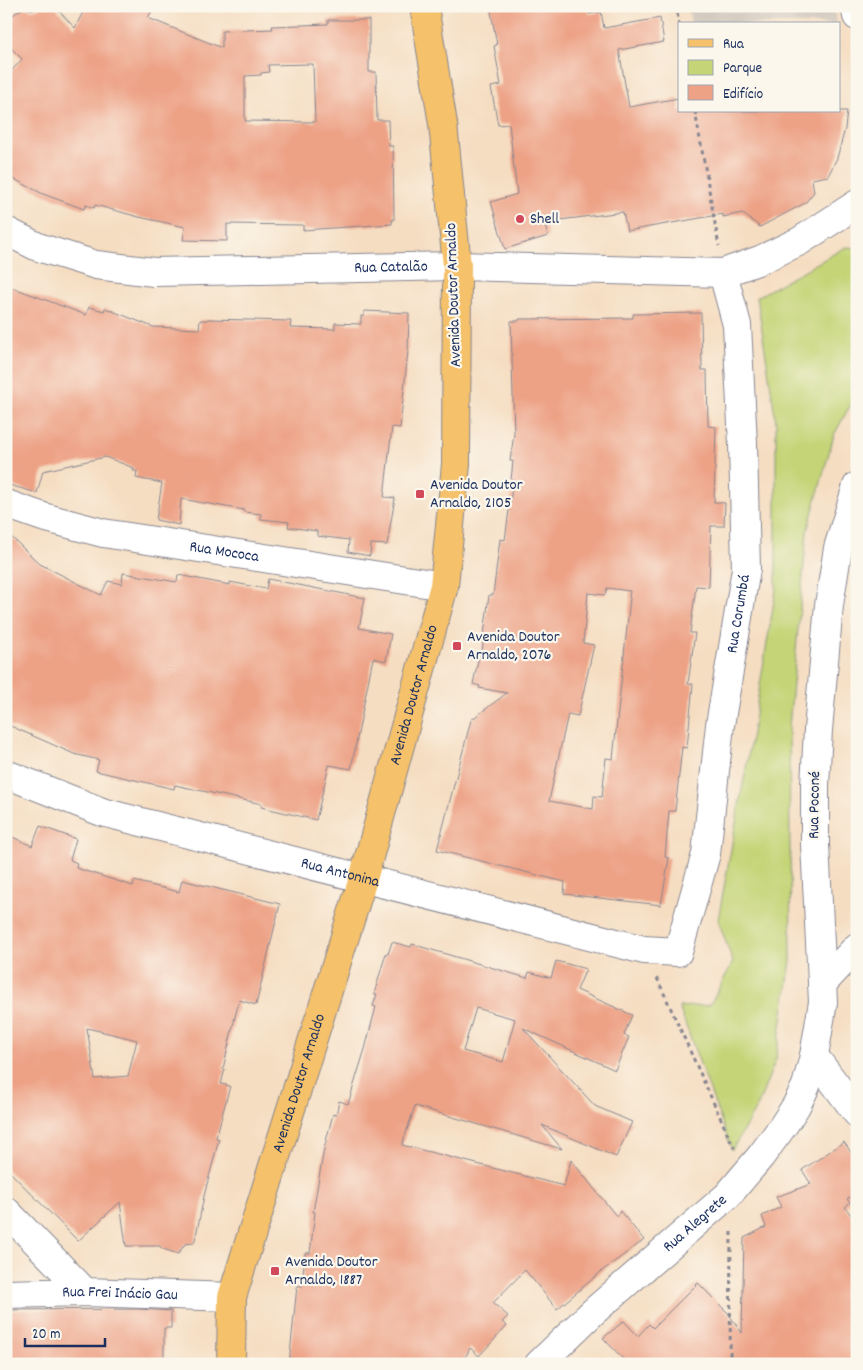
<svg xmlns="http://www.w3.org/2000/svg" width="863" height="1370" font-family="Dekko,sans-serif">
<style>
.industrial{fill:#ccc2b8}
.green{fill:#c4d476;stroke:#70826a}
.building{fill:#eda286;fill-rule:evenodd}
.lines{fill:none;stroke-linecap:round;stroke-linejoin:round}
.minor-casing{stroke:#888690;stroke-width:30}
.major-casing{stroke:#888690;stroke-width:30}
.path{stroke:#888690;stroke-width:3;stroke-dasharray:4 4;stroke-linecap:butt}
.minor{stroke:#fff;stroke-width:28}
.major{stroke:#f5c16b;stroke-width:28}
.poi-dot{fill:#d1495b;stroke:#fbf7ec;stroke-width:2}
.labels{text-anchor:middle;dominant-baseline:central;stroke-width:4.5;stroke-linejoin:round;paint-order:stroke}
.poi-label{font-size:16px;fill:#1b2f5e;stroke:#fbf7ec;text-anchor:start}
.street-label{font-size:16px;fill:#1b2f5e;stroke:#fbf7ec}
</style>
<rect width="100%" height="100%" fill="#fbf7ec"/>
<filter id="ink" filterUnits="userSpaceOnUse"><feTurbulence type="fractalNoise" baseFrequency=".02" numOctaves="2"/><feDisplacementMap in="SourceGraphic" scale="10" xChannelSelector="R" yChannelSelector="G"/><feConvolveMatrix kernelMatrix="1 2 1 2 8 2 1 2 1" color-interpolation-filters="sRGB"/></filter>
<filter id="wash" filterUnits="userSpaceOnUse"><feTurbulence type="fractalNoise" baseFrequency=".0096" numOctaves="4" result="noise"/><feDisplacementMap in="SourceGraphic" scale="20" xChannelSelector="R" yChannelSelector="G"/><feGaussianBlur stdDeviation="1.12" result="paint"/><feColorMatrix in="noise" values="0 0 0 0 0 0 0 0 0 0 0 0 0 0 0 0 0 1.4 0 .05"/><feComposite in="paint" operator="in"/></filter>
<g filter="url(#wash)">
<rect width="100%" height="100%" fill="#f5ddc1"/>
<!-- industrial -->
<path class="industrial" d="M688,6H834L836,24H691Z"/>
<!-- green -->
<path class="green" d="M846,247L857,248V393L834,435L807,532L789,726L791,961L776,1059L758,1105L732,1150L679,1007L710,1005L733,962L718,920L748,757L776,589V422L757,297Z"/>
<g id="blocks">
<!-- building -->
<g class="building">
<path d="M45,6H54L75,28L86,6H154L148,18L222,48V31L273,29L272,26L328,24V20H369V72H376L377,120H388L389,146H393L394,220H392V224L303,230V225L227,224V241L183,240L185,227L139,217L95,205L94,208L86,205L84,209L43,194L6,175V77L22,59L6,43V20L24,7L33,10ZM313,64L315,122L245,121V76L261,75V73L269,72L268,65Z"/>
<path d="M490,6H587L589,14L601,12L604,28L660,18L664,42L619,50L629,107L679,98V111H847L845,129L837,158L828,176L812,179L814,192L805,203L760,227L742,213L723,217V214L627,231L623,212L544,222L548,236L505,249L491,202L517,194L509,124L498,125L491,87L501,85L494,46L497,45Z"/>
<path d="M6,285L86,315L89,307L104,311L105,308L153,327L199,329L200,320H207L208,319L291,321L290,328L335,329V323L361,324V316H364V311L409,313L408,351L400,428L392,427L384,497L395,498L387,545L371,544L370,556L348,552L349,540L317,536V531L288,527L289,522L261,519V514L244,512V510L181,499L179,525L156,520L162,483L136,478L137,471H133L134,468L105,457L43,471L37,493L6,484Z"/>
<path d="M701,313L702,370H707L708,426L716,427L714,502L725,503L724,526H711L709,587L696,586L690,633H695L688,684H693L687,748L682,747L675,811H669L665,857L669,858L661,905L564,894L565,882L437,850L471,720L507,693L479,688L480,686L473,684L480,651H482L489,595H493L500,539L505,540L513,480H511L513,461H510L514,434L511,321H519V319L633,318V314ZM607,588L630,591L629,597L630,598L613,759L606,758L602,797L594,796L593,809L549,801L568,714L578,716L594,645L583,643L588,593L605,595Z"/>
<path d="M6,532L40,564L101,595L108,581L122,584L123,573L177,582L178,575L230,585V582L266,589L268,579L365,598L359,628L391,634L386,661L373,658L351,769L329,765L316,820L261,807L262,804L175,785L174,789L96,771L99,760L74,754L6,724Z"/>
<path d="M40,826L76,839L70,860L77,863L76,868L133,886L134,881L179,892L182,880L280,904L256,1005L239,1000L223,1069H225L221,1084L230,1086L216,1138L219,1139L204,1196L196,1236L194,1243L185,1244L178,1254L163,1249L159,1246H126L120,1202L78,1241L6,1168V935L10,923L6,922V834L32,846ZM87,1028L137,1040L128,1076L95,1079Z"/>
<path d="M392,942L411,947L412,944L527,978L529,972L551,978L556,961L586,969L577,990L632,1015L624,1035L629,1037L615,1070L523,1028L595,1106L632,1122L616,1157L542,1125L562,1149L415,1106L402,1145L564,1186L571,1160L617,1217L620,1211L644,1240L602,1271L557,1309L525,1270L493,1303L508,1316L502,1322L507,1326L479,1356L470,1348L462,1364H289L297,1286H302L305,1253H310L315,1212H313L324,1149L333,1114L336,1115L339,1101L348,1104L365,1049L373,1018L376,1007L373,1006L377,994H374L386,953L388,954ZM476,1008L515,1019L503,1062L463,1051Z"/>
<path d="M844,1142L857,1161V1193L847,1199L850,1203L845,1207L857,1223V1364H628L603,1338L624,1321L638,1336L649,1324L653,1328L698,1283L728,1313L742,1333L744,1238L766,1227L762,1216L781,1207L776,1197L811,1184L802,1170Z"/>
<path d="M139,1309L171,1311V1328H164V1364H6V1310Z"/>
</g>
</g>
</g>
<g filter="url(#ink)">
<use href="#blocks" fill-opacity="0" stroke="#888690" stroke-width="1"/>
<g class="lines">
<!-- minor casing -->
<g class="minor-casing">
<g id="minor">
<path d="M855,6L857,16"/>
<path id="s1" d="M6,231L38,247L96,265L154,272L457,266L723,273L760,260L800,241L857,204"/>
<path d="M857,486L838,548L829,605L818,730L815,785V844L823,1002L814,1056L857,1113"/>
<path id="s2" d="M6,504L43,517L103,533L444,586"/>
<path id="s3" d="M6,774L102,812L644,950L678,952L706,854L720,725L746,569L743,444L737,325L723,273"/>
<path d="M822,984L857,947"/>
<path d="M6,1211L85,1292"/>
<path id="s4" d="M6,1294L85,1292L232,1297"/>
<path id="s5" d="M539,1364L593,1312L728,1195L761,1156L783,1126L796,1106L806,1086L814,1056"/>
</g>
</g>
<!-- major casing -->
<g class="major-casing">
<g id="major">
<path id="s6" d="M231,1364L232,1297L363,879L444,586L456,464L457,266L443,124L424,6"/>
</g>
</g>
<!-- path -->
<g class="path">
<path d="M676,6L679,24"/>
<path d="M695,111L719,246"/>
<path d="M657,978L734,1148"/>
<path d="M730,1364L731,1228"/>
</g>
<!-- minor -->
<use href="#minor" class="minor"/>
<!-- major -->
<use href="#major" class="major"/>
</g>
</g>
<!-- markers -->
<g class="poi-dot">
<circle cx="520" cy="219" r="5"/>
<rect x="415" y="489" width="10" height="10" rx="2.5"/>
<rect x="452" y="641" width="10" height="10" rx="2.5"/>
<rect x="270" y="1266" width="10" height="10" rx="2.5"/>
</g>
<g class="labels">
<!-- poi labels -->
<g class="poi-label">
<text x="530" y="219">Shell</text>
<text x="430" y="485">Avenida Doutor<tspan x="430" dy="18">Arnaldo, 2105</tspan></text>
<text x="467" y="637">Avenida Doutor<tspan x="467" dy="18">Arnaldo, 2076</tspan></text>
<text x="285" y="1262">Avenida Doutor<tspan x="285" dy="18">Arnaldo, 1887</tspan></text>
</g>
<!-- street labels -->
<g class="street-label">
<text stroke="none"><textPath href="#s1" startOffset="392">Rua Catalão</textPath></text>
<text transform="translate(454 295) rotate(-92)">Avenida Doutor Arnaldo</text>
<text stroke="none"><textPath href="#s2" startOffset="224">Rua Mococa</textPath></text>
<text stroke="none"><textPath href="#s3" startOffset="1041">Rua Corumbá</textPath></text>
<text stroke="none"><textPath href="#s6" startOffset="696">Avenida Doutor Arnaldo</textPath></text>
<text transform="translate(815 805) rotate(-89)">Rua Poconé</text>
<text stroke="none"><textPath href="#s3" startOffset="349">Rua Antonina</textPath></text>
<text stroke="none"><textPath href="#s6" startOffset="291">Avenida Doutor Arnaldo</textPath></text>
<text stroke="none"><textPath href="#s5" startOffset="210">Rua Alegrete</textPath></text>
<text stroke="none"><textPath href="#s4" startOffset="114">Rua Frei Inácio Gau</textPath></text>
</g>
</g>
<!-- margin -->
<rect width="863" height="1370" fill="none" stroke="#fbf7ec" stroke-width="25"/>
<!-- legend -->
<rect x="678" y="22" width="162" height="90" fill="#fbf7ec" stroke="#a1a7b3"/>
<rect x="688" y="39" width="25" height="8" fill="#f5c16b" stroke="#a1a7b3"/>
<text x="723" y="48" font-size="15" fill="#1b2f5e">Rua</text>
<rect x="688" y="60" width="25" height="15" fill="#c4d476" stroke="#a1a7b3"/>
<text x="723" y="72" font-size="15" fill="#1b2f5e">Parque</text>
<rect x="688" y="85" width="25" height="15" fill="#eda286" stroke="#a1a7b3"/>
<text x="723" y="98" font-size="15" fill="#1b2f5e">Edifício</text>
<!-- scale -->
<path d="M25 1338v8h80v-8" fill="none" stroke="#1b2f5e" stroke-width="2.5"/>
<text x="32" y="1338" font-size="15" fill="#1b2f5e" stroke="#fbf7ec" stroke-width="4" paint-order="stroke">20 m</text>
</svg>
